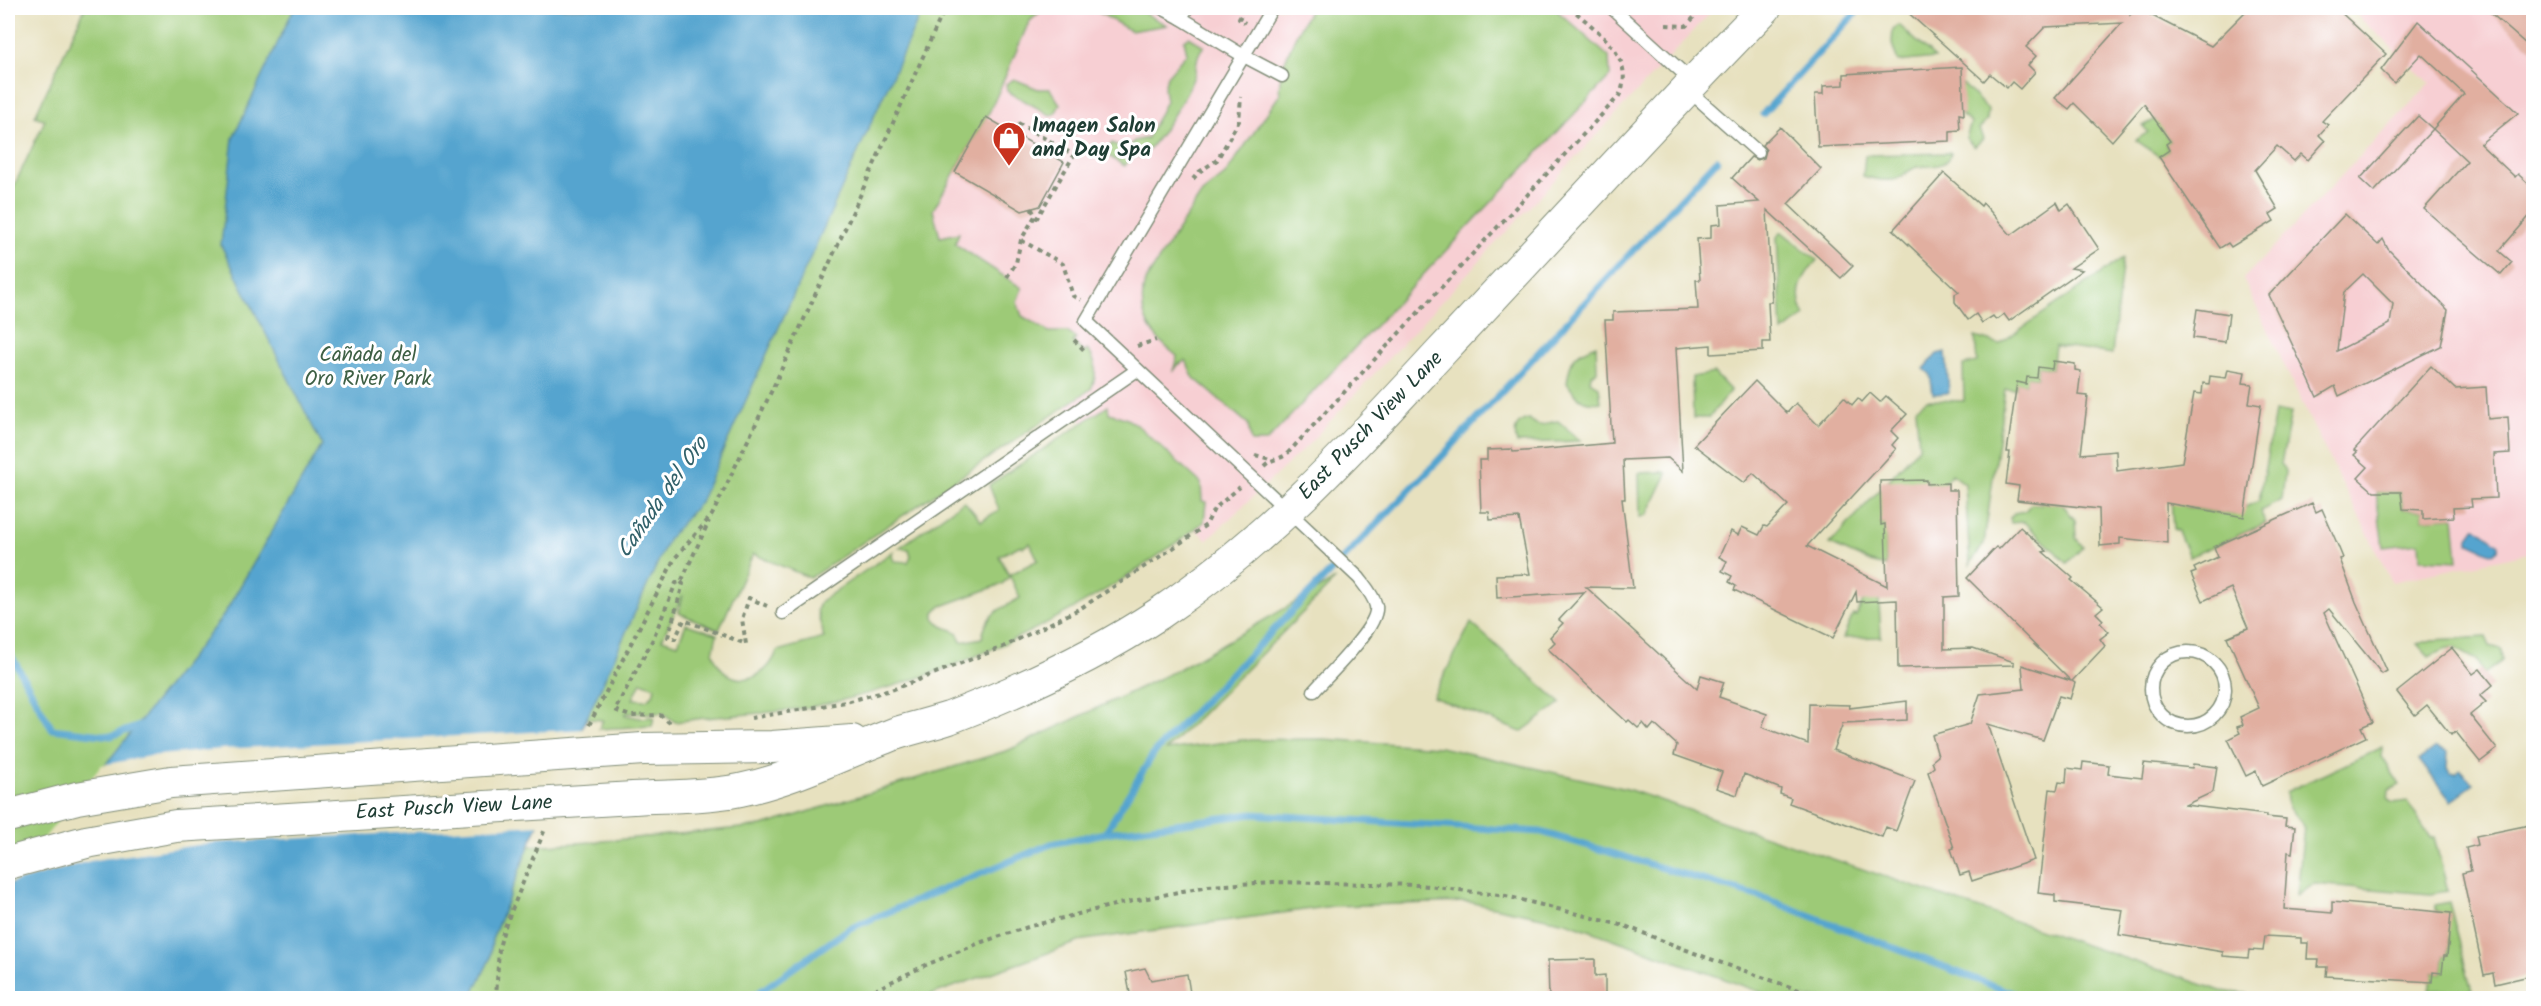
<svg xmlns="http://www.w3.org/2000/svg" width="2541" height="1006" font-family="Kalam,sans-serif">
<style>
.built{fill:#f7cfd3}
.green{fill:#9dca77;stroke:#5e8456;stroke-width:1.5;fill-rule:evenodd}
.water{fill:#55a4cf;stroke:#3a7082;stroke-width:1.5}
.pier{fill:#e7e1bf}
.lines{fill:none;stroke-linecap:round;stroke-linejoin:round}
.stream{stroke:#55a4cf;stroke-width:7}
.building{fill:#e1afa0;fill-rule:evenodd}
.service-casing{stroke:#838f7a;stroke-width:15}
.secondary-casing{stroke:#838f7a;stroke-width:34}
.path{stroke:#838f7a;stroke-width:4;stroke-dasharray:4.5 4.5;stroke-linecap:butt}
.service{stroke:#fff;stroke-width:12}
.secondary{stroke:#fff;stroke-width:32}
.secondary-bridge-casing{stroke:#838f7a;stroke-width:34;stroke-linecap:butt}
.secondary-bridge{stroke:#fff;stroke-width:32}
.labels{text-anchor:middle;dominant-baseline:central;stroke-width:6;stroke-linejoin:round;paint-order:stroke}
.poi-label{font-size:21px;font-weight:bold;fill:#1f3d34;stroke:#fff;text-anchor:start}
.park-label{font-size:21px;fill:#3e6045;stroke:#fff}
.street-label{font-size:21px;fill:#1f3d34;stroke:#fff}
.water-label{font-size:22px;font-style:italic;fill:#32616a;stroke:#fff}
</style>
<rect width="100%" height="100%" fill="#fff"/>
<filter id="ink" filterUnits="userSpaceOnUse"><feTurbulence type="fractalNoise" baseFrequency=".0167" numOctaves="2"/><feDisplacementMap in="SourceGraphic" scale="12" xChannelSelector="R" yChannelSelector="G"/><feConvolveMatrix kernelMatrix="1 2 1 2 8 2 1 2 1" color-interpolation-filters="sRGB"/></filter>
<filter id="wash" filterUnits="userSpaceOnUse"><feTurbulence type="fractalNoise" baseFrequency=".008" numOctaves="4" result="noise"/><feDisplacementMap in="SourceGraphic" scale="24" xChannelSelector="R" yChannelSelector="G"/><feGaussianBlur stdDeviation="1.35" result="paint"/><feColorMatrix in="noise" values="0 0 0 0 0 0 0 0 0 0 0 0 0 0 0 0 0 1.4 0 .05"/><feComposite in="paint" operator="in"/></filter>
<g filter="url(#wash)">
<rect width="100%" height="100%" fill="#e7e1bf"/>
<!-- built -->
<g class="built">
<path d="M994,8H1715L1306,447L1207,540L890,240Z"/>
<path d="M2349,8H2533V552L2392,582L2314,428L2243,279L2430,83Z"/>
</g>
<!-- green -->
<g class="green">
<path d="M85,8H1053L1040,12L1029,22L991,109L933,210L940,237L959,233L955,244L1022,288L1017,302L1022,316L1049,332H1067L1076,338L1073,342L1084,353L1087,350C1098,361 1097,376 1091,389L810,578L753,554L719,630L679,613L683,595L662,639L678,644L686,624L717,634L713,653C725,690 765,685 777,651L824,638L817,610L821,601L894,551L892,556L894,561L908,562L911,556L909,549L899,548L964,501L981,521L999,510L989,485L1108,406L1109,413L1125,418L1136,424L1201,483L1202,501L1206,502L1204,522C1090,610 958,677 815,706C769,715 721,714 675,722L663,713H626L625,715L640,718L654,717L652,726L599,729L603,720L557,717L358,857L593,842L762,826L1009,750L1177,670L1336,579L1166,750L1242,740L1323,739L1440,747L1627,789L2221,991L2287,998H1777L1566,922L1469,902L1333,906L1084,940L922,998H8V199L45,120L35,116ZM1030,543L1038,560L1009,575L999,556L1021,545L1023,547ZM1010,576L1020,598C999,610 987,612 982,638L961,642L957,632L942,626L934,618V612L939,607L1002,584ZM641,682L655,687L653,695L646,700L633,699Z"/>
<path d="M1091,8H1135L1167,25L1131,31Z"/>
<path d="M1311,8H1554L1609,57L1610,76L1266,442H1251L1248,424L1193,377L1186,360L1178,365L1173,372L1177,356C1151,336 1136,316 1145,281L1196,202L1202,193L1225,175L1280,94C1275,73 1300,26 1311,8Z"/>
<path d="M1899,25L1935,58L1898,62L1892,44L1893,29Z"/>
<path d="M1189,37L1204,46C1195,56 1198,64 1194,76C1188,93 1155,148 1140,157L1133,154L1125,166L1105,154L1112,143L1127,150L1134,141L1147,138L1166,101L1164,88L1167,76L1187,53L1184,40Z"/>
<path d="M1014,79L1038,89H1050L1060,104L1055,114L1050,115L1007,91L1006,84Z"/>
<path d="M1962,83L1988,110L1987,120L1979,129L1983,139L1974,147L1966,138L1971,123L1961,115Z"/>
<path d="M2167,113L2163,130L2170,141L2166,145L2169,150L2160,157L2136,140L2148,132L2143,126Z"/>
<path d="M1951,153C1945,169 1932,165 1918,167C1910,168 1904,176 1897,179C1887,182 1873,179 1863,176L1865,155Z"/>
<path d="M1782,232L1817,260C1801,278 1793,294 1805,316L1782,332L1777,237Z"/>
<path d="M2123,258L2112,354L2055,346L2052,369L2038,367L2037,378L2028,377L2026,384L2017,383L2016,389H2005L1984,544L1970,564L1965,484L1952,474L1943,484H1927V480L1881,524H1898L1886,538V566L1870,562L1830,544L1919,447L1916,408L1927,400L1964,401L1963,365L1977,362L1975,337L1999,344Z"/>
<path d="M1596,345L1597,371L1591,375L1590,381L1599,387L1601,402C1583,405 1576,397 1567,383C1570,360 1573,353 1596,345Z"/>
<path d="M1714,373L1731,391L1708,418H1693L1692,377Z"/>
<path d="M2275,412H2291L2281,464L2285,471L2282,500L2260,511L2266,523L2189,557L2178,531L2173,529L2171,495L2185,507L2234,515L2236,506L2246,507L2259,501Z"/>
<path d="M1529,419C1544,432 1544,421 1558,421L1581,441L1517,443C1513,431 1516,421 1529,419Z"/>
<path d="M1665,472L1667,474L1647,515L1640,517L1639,473Z"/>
<path d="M2376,492H2401L2403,509L2423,510V519L2454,517L2458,561L2420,559L2419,543L2383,547Z"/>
<path d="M2041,502L2063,505L2075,520L2076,538L2083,547L2067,563L2024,522L2011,523L2010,518L2014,513L2025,511L2031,504L2041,505Z"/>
<path d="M1878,586L1881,637L1843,638L1853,615L1856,616L1863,602Z"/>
<path d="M1471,623L1561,703L1521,732L1433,697Z"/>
<path d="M2486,637L2490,646L2501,649L2502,661L2484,674L2476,660L2454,647L2444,649L2429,657L2417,644L2433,640Z"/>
<path d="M2383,747L2382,757L2400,785L2389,790L2388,800L2393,803L2407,801L2430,838L2434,837L2448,891L2430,894L2314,884L2297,896L2304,826L2288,807L2286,792Z"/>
<path d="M2449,902L2472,991L2429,990L2433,972L2442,973L2444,956H2447L2449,940L2440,913L2435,910V905Z"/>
</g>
<!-- water -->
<g class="water">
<path d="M294,8H923L700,502L669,538L533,836L492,940L490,959L471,998H8V888L223,616L322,445L221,245L233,138Z"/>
<path d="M1946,352L1949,393L1933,394L1930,374L1924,369L1937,354Z"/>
<path d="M2476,527L2499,544L2498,550L2493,554L2469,543V537Z"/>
<path d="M2435,748L2448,752L2447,768L2450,773L2456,774L2460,770L2474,784L2451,801L2419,760Z"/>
</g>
<!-- pier -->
<path class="pier" d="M585,729L541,825L212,843L94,860L8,884L102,765L150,756L223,749Z"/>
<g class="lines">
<!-- stream -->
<g class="stream">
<path d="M1763,114L1860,8"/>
<path d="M8,650L52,729L111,736L142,725"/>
<path d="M1105,833L1154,753L1435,464L1717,160"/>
<path d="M751,998L850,928L1051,844L1105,833L1252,814L1541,832L1764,898L2025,998"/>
</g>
</g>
<g id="blocks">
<!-- building -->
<g class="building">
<path d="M1903,8H2130V15L2137,8L2211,46L2249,8H2336L2386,54L2322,121L2328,125L2319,135L2325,141L2308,160L2301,154L2294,161L2277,146L2255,170L2278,209L2270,214L2274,221L2231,247L2228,243L2220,248L2159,157L2169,150L2166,144L2170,141L2144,104L2112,141L2074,103L2069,109L2055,98L2122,23L2045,27L2026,47L2036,56L2028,65L2035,72L2020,89L2012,82L2007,88L1990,74L1984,81Z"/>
<path d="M2485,8H2534V51Z"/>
<path d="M2418,21L2518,113L2480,144L2515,177L2518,174L2534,189V211L2499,251L2512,262L2501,275L2424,209L2467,161L2433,129L2464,94L2421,54L2394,83L2381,70Z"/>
<path d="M1962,67L1964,115L1959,114L1960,130L1950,131V141L1818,147L1815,94H1823V86L1844,85V74Z"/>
<path d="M2418,116L2433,129L2374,192L2360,179Z"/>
<path d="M986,117L1064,162L1040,206L1022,211L955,172Z"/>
<path d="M1780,127L1821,169L1788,204L1853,266L1841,278L1767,210L1772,302H1768L1770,342H1763V351L1711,354V345L1676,348L1683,471L1668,458L1623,460L1625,499H1622L1633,588L1586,587L1697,689L1701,675L1724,682L1719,697L1767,714L1762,727L1808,744L1809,704L1850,705L1849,708L1907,701V720L1843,723L1833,750L1915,781L1896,831L1886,827L1882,837L1789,803L1791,798L1780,794L1781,789L1744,774L1737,795L1716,788L1722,772L1674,755L1677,745L1654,724L1649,730L1643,723L1638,728L1629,720L1627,722L1548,649L1555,642L1550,637L1563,623L1559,620L1585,592L1497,598L1496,575L1530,574L1519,518L1490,520L1489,512H1481L1479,460H1487V450L1512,449L1513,452L1612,443L1605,320H1613V312L1698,309L1696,280H1700L1697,239L1711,238V225L1721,224L1720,205L1759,202L1732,178L1751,157L1757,160L1764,158L1766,150L1762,145Z"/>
<path d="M1944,173L1981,206L1983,203L2011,235L2057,202L2061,210L2069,204L2099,249L2071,268L2082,270L2009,321L2004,314L1996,320L1993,316L1982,323L1976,314L1968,320L1955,302V294L1959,292L1893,230Z"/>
<path d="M2345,214L2378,245L2383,239L2388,249L2448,310L2441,346L2339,396L2335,386L2317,397L2269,295ZM2363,274L2393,304L2390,324L2337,351L2344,292Z"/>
<path d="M2197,309L2229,314L2225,342L2193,338Z"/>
<path d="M2053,361L2075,364V370L2081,371L2078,395L2088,396L2081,454L2116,451L2117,471L2182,462L2194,393L2202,394L2203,383L2209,384L2210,376L2226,378L2228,369L2245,372L2243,383L2252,384L2249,403L2261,405L2244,517L2166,503L2167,543L2120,538V544L2100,546L2099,509L2017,500L2019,486L2006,484L2010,452H2007L2017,382L2026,384L2027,377L2037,378L2038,367L2052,369Z"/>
<path d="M2431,366L2455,389L2486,387L2488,419L2508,417L2510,453L2494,454L2496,498L2471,499L2472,507L2453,508L2454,517L2423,519V510L2403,509L2401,492H2374L2358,478L2368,467L2354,455L2357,452L2354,450Z"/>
<path d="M1755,381L1787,413L1796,403L1818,425L1844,397L1852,405L1858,398L1862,402L1870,393L1880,402L1886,396L1907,414L1891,431L1898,438L1892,445L1896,449L1807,546L1887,586L1885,524L1881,525L1880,481L1927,480V484L1948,483V490H1957L1959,596L1944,597V649L1973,648L2014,662V665L1898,668L1897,600L1857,602L1856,592L1833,638L1734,590L1736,586L1729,582L1732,576L1722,571L1727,561L1719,557L1731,531L1738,535L1742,527L1759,535L1764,526L1767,527L1788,505L1753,473L1744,483L1694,445Z"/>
<path d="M2312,503L2316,512L2322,509L2336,541L2343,558L2340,559L2356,602L2387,671L2382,674L2329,609L2324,613L2373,722L2361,727L2366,737L2262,786L2256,771L2246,776L2228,739L2240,733L2237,727L2243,725L2240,717L2259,708L2227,637L2248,628L2231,588L2203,601L2191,574L2196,572L2194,568L2218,557L2214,547Z"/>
<path d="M2020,527L2047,551L2043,552L2073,578L2071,580L2103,607L2096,613L2103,620L2100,623L2109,632L2100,639L2105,646L2072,681L2075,683L2070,699L2059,696L2043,740L1988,724L2034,860L1972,881L1969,872L1960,875L1951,849L1954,848L1928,772L1934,767L1932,761L1938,756L1932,735L1970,724L1980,694L2024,689L2022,665L2071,681L1967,578L1996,547L1999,549Z"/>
<path d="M2452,648L2473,674L2480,669L2493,685L2480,696L2486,702L2470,715L2497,749L2480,762L2456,732L2451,735L2427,705L2415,715L2397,692Z"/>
<path d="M2083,762L2109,765L2108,774L2142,778L2144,763L2192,768L2193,764L2217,767L2213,792L2185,805L2267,815L2266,817L2286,819L2285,826L2295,827L2292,853L2288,852L2284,909L2332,913V902L2451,913L2447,956H2444L2442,973L2433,972L2432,982L2326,976L2327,967H2318L2319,959H2307L2308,943H2301V938L2265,936L2263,951L2249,950L2248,958L2223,956V952L2119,935L2123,910L2055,902V895L2038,893L2050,789L2057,790L2059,782L2066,783L2067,768L2082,770Z"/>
<path d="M2534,824V975L2495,984L2493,973L2484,975L2462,873L2471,871L2466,848L2478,845L2476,836Z"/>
<path d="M1595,959V976L1605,975V999H1549L1548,960Z"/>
<path d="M1145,968L1151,980L1187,974L1191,999H1131L1126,972Z"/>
</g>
</g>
</g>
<g filter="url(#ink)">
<use href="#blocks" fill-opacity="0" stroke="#838f7a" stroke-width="1.5"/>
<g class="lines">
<!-- service casing -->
<g class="service-casing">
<g id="service">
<path d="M1162,8L1181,18"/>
<path d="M1187,8L1181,18L1242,55L1282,76"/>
<path d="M1272,8L1086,321L1359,578C1365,586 1374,596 1376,606C1380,626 1328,675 1314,691"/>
<path d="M1612,8L1693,82"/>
<path d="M1687,89L1758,152"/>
<path d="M783,613L1137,370"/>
<circle cx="2188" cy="689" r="37"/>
</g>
</g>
<!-- secondary casing -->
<g class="secondary-casing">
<g id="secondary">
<path d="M643,749L772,747L852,741"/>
<path d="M633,798C668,796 705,797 740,790C794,779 843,753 894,734C912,728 931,724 949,718C1022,690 1095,656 1160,613C1269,540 1353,447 1442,351C1550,237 1655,120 1765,8"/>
</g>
</g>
<!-- path -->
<g class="path">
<path d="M1245,8L1239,19L1245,23"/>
<path d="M1140,11L1142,8"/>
<path d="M1666,25L1686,26L1703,8"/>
<path d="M1018,123L1074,155L1037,218L1031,208"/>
<path d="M1193,179L1199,172L1217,160L1239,121L1241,97"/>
<path d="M1021,240L1063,264L1073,296L1081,300"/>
<path d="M1007,277L1016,263L1021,240L1035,216"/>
<path d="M1074,340L1086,352"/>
<path d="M1137,346L1156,340"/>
<path d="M1255,455L1270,459"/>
<path d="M1264,466C1271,459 1277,460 1286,455L1619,96C1638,57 1596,31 1571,8"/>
<path d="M681,582L683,584L668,637L675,639L684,620L746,644L742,619L749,598L767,606"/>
<path d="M751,718L846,702L894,689L1003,647L1081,608L1176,546L1206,525L1214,509L1240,487"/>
<path d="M670,723L660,715L630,716L615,710L652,641L676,583L681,582L709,521"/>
<path d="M589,725L675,558L712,515L772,390L945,8"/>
<path d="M496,998L499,948L504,929L545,829"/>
<path d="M858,998L926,965L982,942L1031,926L1118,904L1208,886L1273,882L1420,885L1506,896L1625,926L1702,956L1822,998"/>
</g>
<!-- service -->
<use href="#service" class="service"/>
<!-- secondary -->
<use href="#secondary" class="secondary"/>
<!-- secondary-bridge casing -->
<g class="secondary-bridge-casing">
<g id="secondary-bridge">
<path d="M8,816L77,798L171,782L643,749"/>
<path d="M8,863L86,842L176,826L633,798"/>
</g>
</g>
<!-- secondary-bridge -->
<use href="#secondary-bridge" class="secondary-bridge"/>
</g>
</g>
<!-- icons -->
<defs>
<g id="shop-pin" transform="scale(1.725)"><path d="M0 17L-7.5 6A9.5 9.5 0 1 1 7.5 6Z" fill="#c8321e" stroke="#fff"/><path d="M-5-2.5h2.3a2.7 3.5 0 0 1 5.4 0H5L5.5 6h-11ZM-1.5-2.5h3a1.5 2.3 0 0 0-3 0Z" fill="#fff"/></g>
</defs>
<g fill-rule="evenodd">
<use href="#shop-pin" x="1009" y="138"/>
</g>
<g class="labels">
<!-- poi labels -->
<g class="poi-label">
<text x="1032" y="126">Imagen Salon<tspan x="1032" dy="24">and Day Spa</tspan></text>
</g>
<!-- park labels -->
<g class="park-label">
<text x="368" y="355">Cañada del<tspan x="368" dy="24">Oro River Park</tspan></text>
</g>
<!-- street labels -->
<g class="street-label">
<text transform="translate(1371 426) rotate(-46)">East Pusch View Lane</text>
<text transform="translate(454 808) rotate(-3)">East Pusch View Lane</text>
</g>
<!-- water labels -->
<g class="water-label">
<text transform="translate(663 498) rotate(-55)">Cañada del Oro</text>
</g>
</g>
<!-- margin -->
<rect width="2541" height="1006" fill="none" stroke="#fff" stroke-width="30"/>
</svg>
